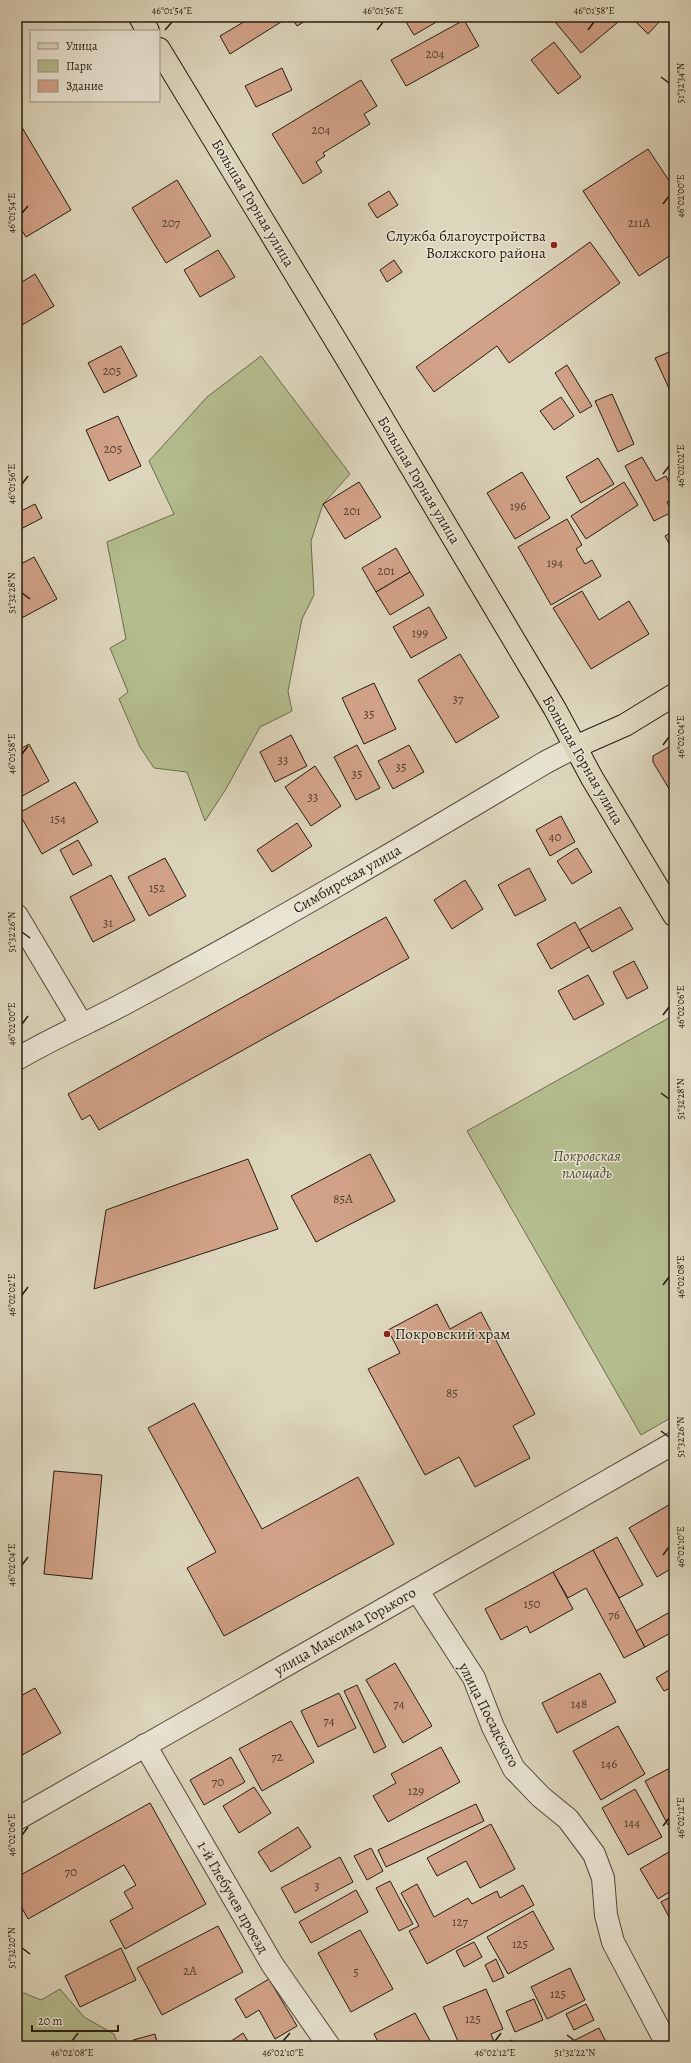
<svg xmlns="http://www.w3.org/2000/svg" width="691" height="2063" font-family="Alegreya,serif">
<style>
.green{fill:#b4bd8e;stroke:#6e6c4f}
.building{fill:#d2a288;stroke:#271c10}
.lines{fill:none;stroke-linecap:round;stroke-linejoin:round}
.minor-casing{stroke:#544a3b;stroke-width:24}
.primary-casing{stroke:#271c10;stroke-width:24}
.minor{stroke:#e9e4d3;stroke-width:22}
.primary{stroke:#ddd6bc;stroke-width:22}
.ticks{fill:none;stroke:#271c10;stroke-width:1.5}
.poi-dot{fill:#8f2418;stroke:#e9e4d3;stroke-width:1.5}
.labels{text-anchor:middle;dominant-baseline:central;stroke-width:3;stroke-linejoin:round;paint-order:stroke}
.number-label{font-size:13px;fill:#523e2e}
.street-label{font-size:15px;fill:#271c10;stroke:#e9e4d3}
.poi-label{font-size:15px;fill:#271c10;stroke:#e9e4d3;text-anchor:end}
.park-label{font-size:15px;font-style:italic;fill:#514c36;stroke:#e9e4d3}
.neatline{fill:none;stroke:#271c10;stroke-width:1.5}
.ticks-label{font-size:10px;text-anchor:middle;fill:#271c10}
</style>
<rect width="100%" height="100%" fill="#ddd6bc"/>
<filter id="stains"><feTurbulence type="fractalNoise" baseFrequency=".005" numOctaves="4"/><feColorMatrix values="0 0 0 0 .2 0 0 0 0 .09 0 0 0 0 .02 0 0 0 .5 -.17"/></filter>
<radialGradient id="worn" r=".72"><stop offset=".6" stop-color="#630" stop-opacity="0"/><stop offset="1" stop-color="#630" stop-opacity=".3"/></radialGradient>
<!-- green -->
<g class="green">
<path d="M261,356L350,474L323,504L311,541L314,595L302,619L288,691L292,711L260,727L226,789L205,821L187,772L154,768L140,747L119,699L128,692L110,648L126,639L107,542L174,514L149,461L207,397Z"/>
<path d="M674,1015V1416L641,1435L467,1131Z"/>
<path d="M60,1989L84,2017L114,2034L119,2046H17V1997L24,1993L41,2000Z"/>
</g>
<!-- building -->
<g class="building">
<path d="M252,17H289L230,54L220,36Z"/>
<path d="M291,17H312L297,26Z"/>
<path d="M403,17H445L414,35Z"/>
<path d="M551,17H624L581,53Z"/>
<path d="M631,17H656L660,21L648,34Z"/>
<path d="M464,20L479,46L406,86L391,60Z"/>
<path d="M554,42L581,77L558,94L531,60Z"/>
<path d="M282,68L292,90L256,107L245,86Z"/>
<path d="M361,80L377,106L364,114L370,124L323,153L325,156L316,162L322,172L303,184L272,134Z"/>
<path d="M17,119L71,210L26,237L17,223Z"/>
<path d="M648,149L674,188V253L639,276L583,191Z"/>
<path d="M177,180L211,236L166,263L132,208Z"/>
<path d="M389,191L398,205L377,218L368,204Z"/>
<path d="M590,242L620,283L509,363L497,346L434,392L416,367Z"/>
<path d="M218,250L235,277L200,297L184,270Z"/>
<path d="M394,260L402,272L387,282L380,270Z"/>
<path d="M35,274L54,306L17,328V285Z"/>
<path d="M121,346L137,376L104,393L88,363Z"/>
<path d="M674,350V397H673L655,358Z"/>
<path d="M567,365L592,406L580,413L555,373Z"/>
<path d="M612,394L634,444L618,452L595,401Z"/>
<path d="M561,397L574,416L554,430L540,411Z"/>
<path d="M118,416L141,466L109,481L86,430Z"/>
<path d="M642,457L656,481L666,476L674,492V499L667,502L672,512L654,521L625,466Z"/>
<path d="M598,458L614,484L581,503L566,477Z"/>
<path d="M522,472L550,518L515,539L487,493Z"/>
<path d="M359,482L381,517L345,539L323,504Z"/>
<path d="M624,482L638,505L586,539L571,516Z"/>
<path d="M35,504L42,518L17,531V513Z"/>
<path d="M567,519L582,545L576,549L585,564L592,560L601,576L551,605L518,547Z"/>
<path d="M674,531V550L673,551L665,536Z"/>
<path d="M396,548L410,572L376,592L362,568Z"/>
<path d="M34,557L57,599L18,620L17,566Z"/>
<path d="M410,572L424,595L390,615L376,592Z"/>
<path d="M674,588V601L669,591Z"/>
<path d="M582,591L599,620L629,601L649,634L591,669L553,608Z"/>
<path d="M429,607L447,638L411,658L393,627Z"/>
<path d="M460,654L499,717L456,743L418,680Z"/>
<path d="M374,683L396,729L364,744L342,698Z"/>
<path d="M291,735L307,766L275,782L260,752Z"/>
<path d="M29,744L49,781L17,799V751Z"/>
<path d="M674,744V797L653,762V756Z"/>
<path d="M357,745L380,788L356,800L334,757Z"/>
<path d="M409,745L424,772L393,789L378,761Z"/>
<path d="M315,766L341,806L311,826L285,787Z"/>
<path d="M75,782L98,822L42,854L19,813Z"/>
<path d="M561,816L575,842L550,856L536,830Z"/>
<path d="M297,823L312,846L272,872L257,850Z"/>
<path d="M78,840L92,865L73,875L60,850Z"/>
<path d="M577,848L592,872L572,884L557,861Z"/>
<path d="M165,858L186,896L149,916L128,877Z"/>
<path d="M529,868L546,900L515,916L498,885Z"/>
<path d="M111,875L135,920L93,942L70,897Z"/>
<path d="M465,880L483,909L452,929L434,900Z"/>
<path d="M620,907L633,929L592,952L579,930Z"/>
<path d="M386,917L409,958L99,1130L90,1115L82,1120L68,1094Z"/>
<path d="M575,922L589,947L551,969L537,944Z"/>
<path d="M634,961L648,988L627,999L613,972Z"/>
<path d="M588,975L604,1004L574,1020L558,991Z"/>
<path d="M370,1154L395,1201L316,1242L291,1196Z"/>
<path d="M248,1159L278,1229L94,1289L106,1210Z"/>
<path d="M437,1304L450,1329L481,1312L535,1414L513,1426L530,1458L475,1487L459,1457L425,1475L368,1369L400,1353L388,1330Z"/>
<path d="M194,1403L262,1529L358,1477L394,1544L224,1636L187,1568L216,1552L148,1428Z"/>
<path d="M54,1471L102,1475L92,1579L44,1574Z"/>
<path d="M674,1502V1567L657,1577L629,1528Z"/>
<path d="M617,1537L643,1585L619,1598L593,1550Z"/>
<path d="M593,1550L645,1647L624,1658L586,1588L568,1598L553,1572Z"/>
<path d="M553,1572L573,1609L530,1633L527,1626L501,1640L485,1609Z"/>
<path d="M670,1612L674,1619V1631L645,1647L636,1631Z"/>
<path d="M395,1663L432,1726L403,1743L366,1680Z"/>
<path d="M674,1667V1686L664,1691L656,1678Z"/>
<path d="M600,1673L616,1702L557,1733L542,1703Z"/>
<path d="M357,1685L386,1747L374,1753L344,1691Z"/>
<path d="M35,1688L61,1733L17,1758V1698Z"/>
<path d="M339,1693L356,1728L318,1747L301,1711Z"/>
<path d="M674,1706V1723L669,1707Z"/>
<path d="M291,1721L314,1762L262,1791L239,1749Z"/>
<path d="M618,1726L645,1774L601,1800L573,1751Z"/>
<path d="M441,1747L460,1782L388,1822L373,1796L396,1783L391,1774Z"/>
<path d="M231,1757L245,1782L204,1805L190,1780Z"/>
<path d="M674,1766V1822L668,1825L645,1781Z"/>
<path d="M254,1787L271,1813L239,1833L223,1806Z"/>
<path d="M635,1789L662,1837L628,1855L602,1808Z"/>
<path d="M150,1803L206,1904L125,1949L110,1921L133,1908L124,1892L136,1885L124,1865L28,1919L17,1899V1877Z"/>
<path d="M476,1804L484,1821L386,1867L378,1850Z"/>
<path d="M491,1824L515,1869L480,1888L466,1861L437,1876L427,1858Z"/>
<path d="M298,1827L311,1847L271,1872L258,1852Z"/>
<path d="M371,1848L383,1871L367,1880L354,1856Z"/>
<path d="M674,1849V1889L658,1899L640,1869Z"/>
<path d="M340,1857L353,1882L295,1913L281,1888Z"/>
<path d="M390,1881L413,1924L399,1931L376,1888Z"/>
<path d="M417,1884L434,1917L468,1898L472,1904L497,1891L500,1898L523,1885L534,1905L427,1964L409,1931L419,1926L401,1893Z"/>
<path d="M356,1890L368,1912L311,1943L299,1922Z"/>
<path d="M674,1895V1926L661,1902Z"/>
<path d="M533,1911L554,1949L508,1974L487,1937Z"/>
<path d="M218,1926L243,1972L162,2015L137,1968Z"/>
<path d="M360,1930L393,1989L351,2012L318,1953Z"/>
<path d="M474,1942L482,1957L464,1967L456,1951Z"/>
<path d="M121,1948L136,1980L80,2007L65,1976Z"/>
<path d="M496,1959L504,1977L493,1982L485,1965Z"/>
<path d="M570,1968L585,2000L547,2019L531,1987Z"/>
<path d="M269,1979L297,2026L275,2039L259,2010L246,2018L235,1999Z"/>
<path d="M486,1989L503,2029L491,2034L495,2044L490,2046H460L443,2007Z"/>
<path d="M534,1999L543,2020L515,2032L506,2011Z"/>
<path d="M586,2004L594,2020L574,2030L566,2014Z"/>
<path d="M415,2013L433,2046H380L374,2034Z"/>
<path d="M599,2028L608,2046H563Z"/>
<path d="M243,2033L251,2046H224Z"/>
<path d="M155,2034L158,2046H135L133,2040Z"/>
<path d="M512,2040L515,2046H500Z"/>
</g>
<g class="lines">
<!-- minor casing -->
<g class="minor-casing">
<g id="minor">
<path d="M17,916L82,1025"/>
<path d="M17,1059C54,1037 93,1021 131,1000C272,925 409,844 546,762L575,747"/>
<path d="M417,1590L474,1678L493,1727L514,1769L541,1797L568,1819L594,1854L603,1878L606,1915L613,1942L668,2046"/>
<path d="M145,1745L272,1964L329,2046"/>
<path d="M17,1819L674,1443"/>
</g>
</g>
<!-- primary casing -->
<g class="primary-casing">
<g id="primary">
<path d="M140,17L148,31"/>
<path d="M159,49L344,354L555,709L592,778L674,915"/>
<path d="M575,747L625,725L674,695"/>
</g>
</g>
<!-- minor -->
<use href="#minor" class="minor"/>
<!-- primary -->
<use href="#primary" class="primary"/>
</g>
<!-- ticks -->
<path class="ticks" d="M165,30L172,22M377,30L383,22M588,30L594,22M661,77L669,83M663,204L669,196M22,213L28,206M663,474L669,466M22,484L28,476M22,593L30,599M663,745L669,737M22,754L28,746M22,932L30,938M663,1015L669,1007M22,1024L28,1016M661,1093L669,1099M663,1285L669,1277M22,1295L28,1287M661,1431L669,1437M663,1555L669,1547M22,1565L28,1557M663,1826L669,1818M22,1835L28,1827M22,1948L30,1954M567,2035L575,2041M72,2041L78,2033M283,2041L290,2033M495,2041L501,2033"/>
<!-- markers -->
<g class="poi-dot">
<circle cx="554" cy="245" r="4"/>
<circle cx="387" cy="1334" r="4"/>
</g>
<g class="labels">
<!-- number labels -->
<g class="number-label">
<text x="435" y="53">204</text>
<text x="321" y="129">204</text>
<text x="171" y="222">207</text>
<text x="639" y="222">211А</text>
<text x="112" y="370">205</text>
<text x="113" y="448">205</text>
<text x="518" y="505">196</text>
<text x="352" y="510">201</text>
<text x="555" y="562">194</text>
<text x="386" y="570">201</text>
<text x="420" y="632">199</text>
<text x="458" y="698">37</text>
<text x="369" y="713">35</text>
<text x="283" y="759">33</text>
<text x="401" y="766">35</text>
<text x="357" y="773">35</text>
<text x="313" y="796">33</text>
<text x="58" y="818">154</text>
<text x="555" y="836">40</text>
<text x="157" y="887">152</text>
<text x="108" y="922">31</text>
<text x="343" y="1198">85А</text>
<text x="452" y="1392">85</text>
<text x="532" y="1603">150</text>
<text x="614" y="1614">76</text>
<text x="399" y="1703">74</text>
<text x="579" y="1703">148</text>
<text x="329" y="1720">74</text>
<text x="277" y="1756">72</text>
<text x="609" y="1763">146</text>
<text x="218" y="1781">70</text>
<text x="416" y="1790">129</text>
<text x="632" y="1822">144</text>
<text x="71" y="1871">70</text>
<text x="317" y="1885">3</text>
<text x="460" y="1921">127</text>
<text x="520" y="1943">125</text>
<text x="190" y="1970">2А</text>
<text x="356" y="1971">5</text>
<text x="558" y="1993">125</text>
<text x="473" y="2018">125</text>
</g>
<!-- street labels -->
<g class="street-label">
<text transform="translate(253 203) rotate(59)">Большая Горная улица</text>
<text transform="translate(419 480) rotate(59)">Большая Горная улица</text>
<text transform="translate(583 760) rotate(60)">Большая Горная улица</text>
<text transform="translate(347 879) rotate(-30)">Симбирская улица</text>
<text transform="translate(345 1631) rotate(-30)">улица Максима Горького</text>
<text transform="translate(489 1715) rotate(63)">улица Посадского</text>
<text transform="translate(233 1897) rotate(60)">1-й Глебучев проезд</text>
</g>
<!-- poi labels -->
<g class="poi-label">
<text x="546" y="236">Служба благоустройства<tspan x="546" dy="17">Волжского района</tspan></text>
<text x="395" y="1334" text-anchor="start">Покровский храм</text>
</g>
<!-- park labels -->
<g class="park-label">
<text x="587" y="1156">Покровская<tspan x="587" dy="17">площадь</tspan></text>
</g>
</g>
<!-- margin -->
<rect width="691" height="2063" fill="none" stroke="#ddd6bc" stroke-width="44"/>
<!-- legend -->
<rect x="30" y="30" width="130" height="72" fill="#e9e4d3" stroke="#9b9485"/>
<rect x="38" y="43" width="20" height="6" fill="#ddd6bc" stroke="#9b9485"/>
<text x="66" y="50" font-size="12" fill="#271c10">Улица</text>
<rect x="38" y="60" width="20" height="12" fill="#b4bd8e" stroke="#9b9485"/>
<text x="66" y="70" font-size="12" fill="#271c10">Парк</text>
<rect x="38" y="80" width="20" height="12" fill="#d2a288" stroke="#9b9485"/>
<text x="66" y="90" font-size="12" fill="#271c10">Здание</text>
<!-- scale -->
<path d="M32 2025v6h86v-6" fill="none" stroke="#271c10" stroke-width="2"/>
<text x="38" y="2025" font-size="12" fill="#271c10" stroke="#e9e4d3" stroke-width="3" paint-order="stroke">20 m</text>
<rect x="22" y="22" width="647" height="2019" class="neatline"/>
<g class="ticks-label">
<text x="172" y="14">46°01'54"E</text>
<text x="383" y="14">46°01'56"E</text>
<text x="594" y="14">46°01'58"E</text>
<text transform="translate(680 83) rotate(-90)" y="4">51°32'34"N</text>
<text transform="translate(680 196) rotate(-90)" y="4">46°02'00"E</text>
<text transform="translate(11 213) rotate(-90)" y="4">46°01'54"E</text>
<text transform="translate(680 466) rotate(-90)" y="4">46°02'02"E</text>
<text transform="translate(11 484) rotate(-90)" y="4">46°01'56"E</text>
<text transform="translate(11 593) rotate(-90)" y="4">51°32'28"N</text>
<text transform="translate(680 737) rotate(-90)" y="4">46°02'04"E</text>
<text transform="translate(11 754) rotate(-90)" y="4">46°01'58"E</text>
<text transform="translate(11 932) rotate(-90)" y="4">51°32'26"N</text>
<text transform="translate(680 1007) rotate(-90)" y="4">46°02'06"E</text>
<text transform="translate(11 1024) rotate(-90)" y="4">46°02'00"E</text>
<text transform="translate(680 1099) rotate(-90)" y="4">51°32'28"N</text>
<text transform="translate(680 1277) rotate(-90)" y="4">46°02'08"E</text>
<text transform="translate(11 1295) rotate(-90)" y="4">46°02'02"E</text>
<text transform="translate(680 1437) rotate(-90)" y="4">51°32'26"N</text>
<text transform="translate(680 1547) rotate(-90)" y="4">46°02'10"E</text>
<text transform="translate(11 1565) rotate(-90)" y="4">46°02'04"E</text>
<text transform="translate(680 1818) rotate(-90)" y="4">46°02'12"E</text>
<text transform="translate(11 1835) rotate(-90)" y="4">46°02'06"E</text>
<text transform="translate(11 1948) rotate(-90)" y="4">51°32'20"N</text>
<text x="72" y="2056">46°02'08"E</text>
<text x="283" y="2056">46°02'10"E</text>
<text x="495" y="2056">46°02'12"E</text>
<text x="575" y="2056">51°32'22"N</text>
</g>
<rect width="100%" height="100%" filter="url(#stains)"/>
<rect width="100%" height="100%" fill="url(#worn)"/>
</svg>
